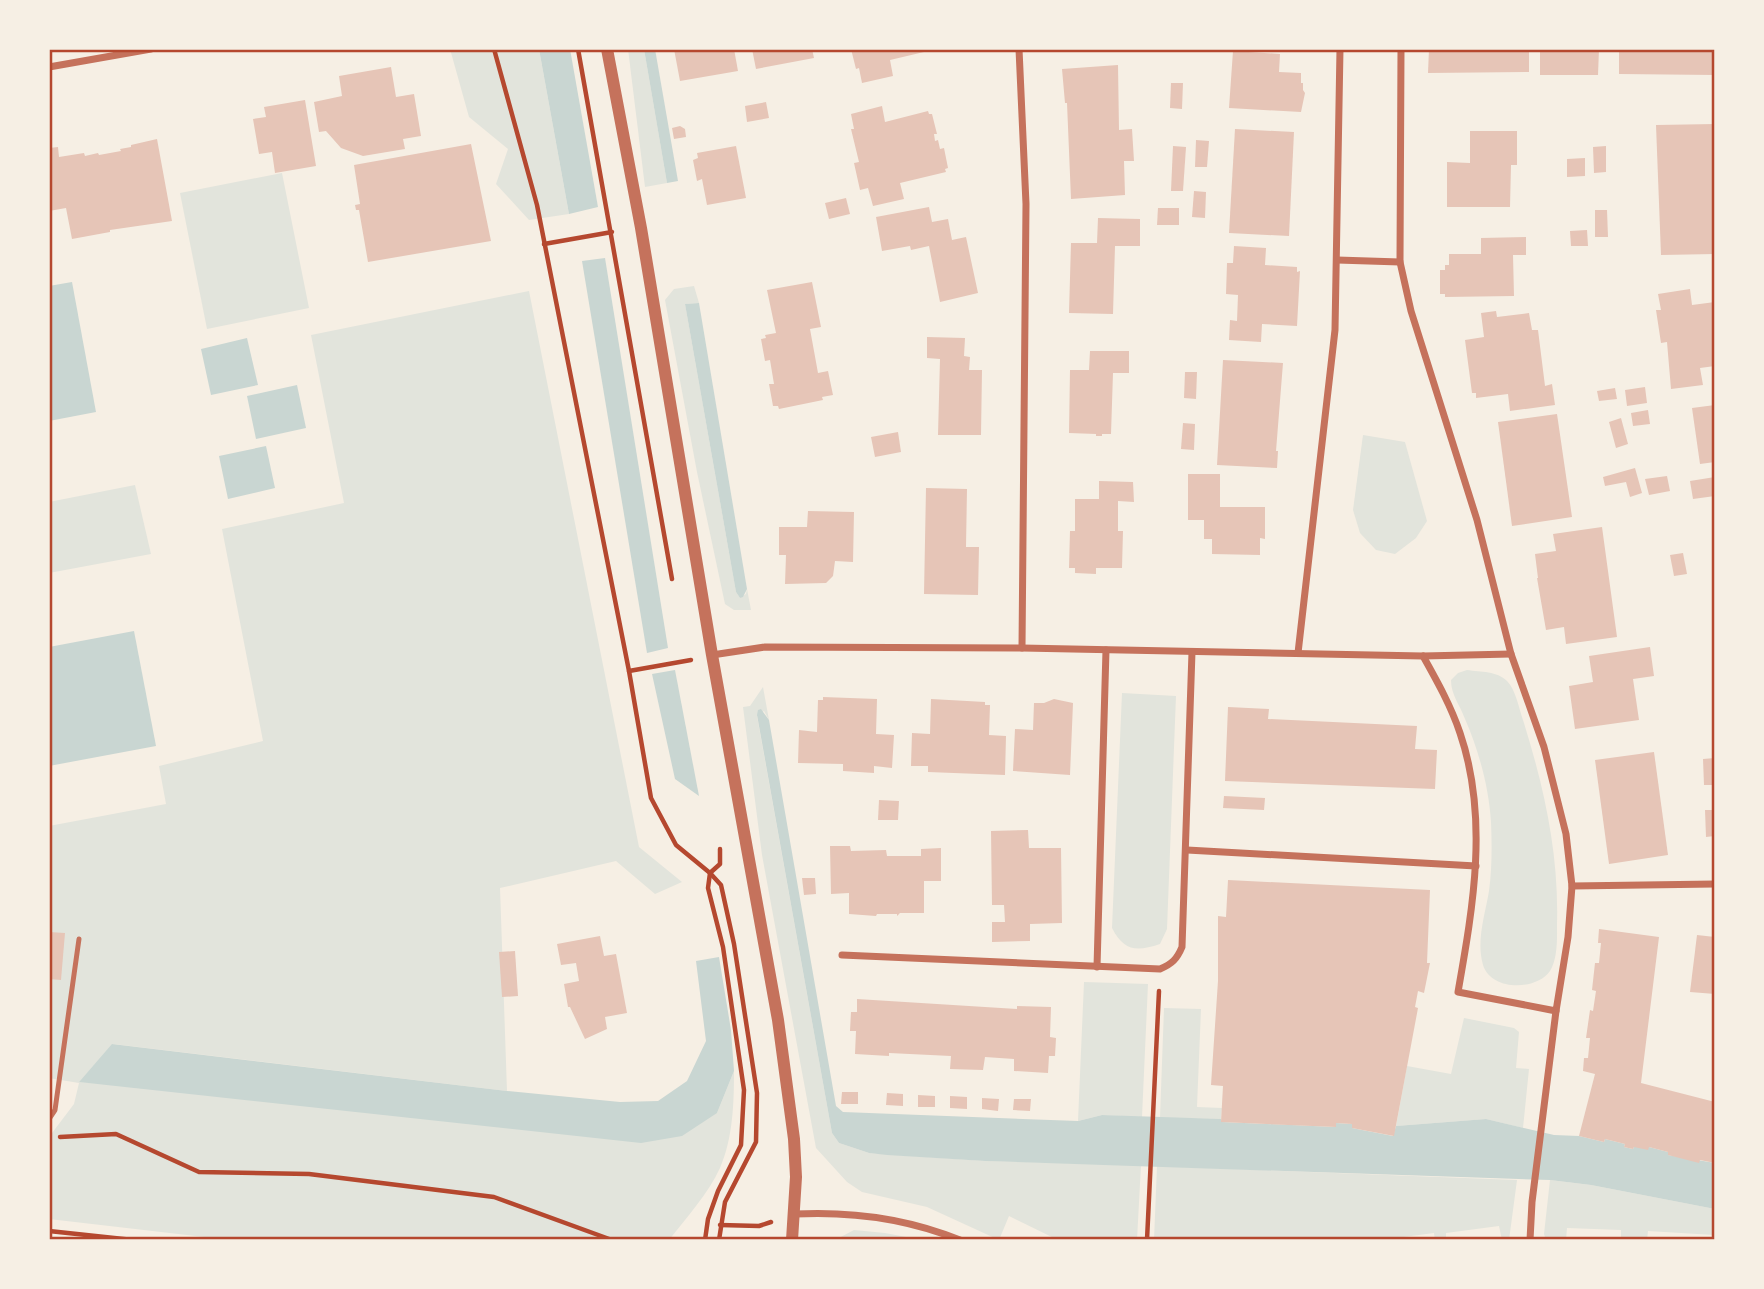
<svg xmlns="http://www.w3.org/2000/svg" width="1764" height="1289" font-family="Poppins,sans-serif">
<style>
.green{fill:#e2e4dc}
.water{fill:#c9d6d2}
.building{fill:#e6c5b7}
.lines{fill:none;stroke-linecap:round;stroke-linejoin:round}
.path{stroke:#b5482f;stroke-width:4.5}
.service{stroke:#c5725c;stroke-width:5}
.minor{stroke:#c5725c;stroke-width:7}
.tertiary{stroke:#c5725c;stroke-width:12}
.neatline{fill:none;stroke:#b5482f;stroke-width:2.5}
</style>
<rect width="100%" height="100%" fill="#f6efe4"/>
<!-- green -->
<g class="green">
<path d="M450,49H539L569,214L529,220L496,184L508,149L469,117Z"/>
<path d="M628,49H644L667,183L645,187Z"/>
<path d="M282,173L309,308L207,329L180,193Z"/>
<path d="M694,286L699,303L685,304L736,592L740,598L746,594L747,589L751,610H734L725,604L697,472L665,300L674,289Z"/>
<path d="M529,291L639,847L682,882L655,894L616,861L500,888L507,1091L113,1044L79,1082L717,1113L734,1071C734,1103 733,1138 720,1168C708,1194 686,1218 669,1240H230L49,1219V1137L74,1104L79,1083L49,1078V826L166,804L159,766L263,741L222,529L344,503L311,335Z"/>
<path d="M1363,435L1405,442L1427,521L1416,538L1395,554L1376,550L1360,533L1353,510Z"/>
<path d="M135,485L151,554L49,573V502Z"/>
<path d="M1467,670C1481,672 1497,671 1507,681C1516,690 1519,709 1523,720C1544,787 1559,853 1557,924C1557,938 1558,958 1550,971C1536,991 1491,991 1483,965C1476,941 1485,915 1489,891C1492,869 1492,845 1491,822C1489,788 1479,751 1465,719C1460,705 1451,695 1451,680L1458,673Z"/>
<path d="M763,687L769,720L764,711L757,716L832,1133L839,1143L869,1153L985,1161L1141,1165L1137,1240H1058L1009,1216L999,1240L927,1207L862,1192L847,1182L816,1148L762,855L743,707L750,706Z"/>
<path d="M1122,693L1176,696L1167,929L1160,944C1136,952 1124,951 1112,928Z"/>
<path d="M1084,982L1148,984L1142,1117L1102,1115L1078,1121Z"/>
<path d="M1164,1008L1201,1009L1197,1107L1222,1108L1221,1119L1160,1118Z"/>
<path d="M1464,1018L1514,1028L1519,1032L1516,1068L1529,1069L1523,1128L1486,1119L1396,1126L1407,1066L1451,1074Z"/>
<path d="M1157,1166L1517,1180L1509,1240H1502L1499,1226L1446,1233V1240H1435L1434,1233L1381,1240H1154Z"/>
<path d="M1550,1180L1591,1185L1715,1209V1240L1714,1235L1648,1231L1647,1240H1621V1230L1567,1228L1566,1240H1546L1544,1234Z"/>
<path d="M854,1230L885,1233L922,1240H835Z"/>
</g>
<!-- water -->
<g class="water">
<path d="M539,49H570L598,207L569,214Z"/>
<path d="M644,49H655L678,181L667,183Z"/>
<path d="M605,258L668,648L647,653L582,261Z"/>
<path d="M72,282L96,412L49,421V286Z"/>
<path d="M699,303L747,589L743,597L740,598L736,592L685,304Z"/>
<path d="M247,338L258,385L211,395L201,349Z"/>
<path d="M297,385L306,428L256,439L247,396Z"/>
<path d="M266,446L275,488L228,499L219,456Z"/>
<path d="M134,631L156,746L49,766V647Z"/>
<path d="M675,670L699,796L675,779L652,674Z"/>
<path d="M761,709L769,720L836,1106L843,1112L1078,1121L1102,1115L1221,1119L1222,1122L1335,1127L1336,1123L1352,1124V1128L1393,1136L1396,1126L1486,1119L1554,1135L1579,1136L1604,1142L1605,1139L1625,1144L1624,1147L1633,1149L1634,1147H1649L1668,1152V1155L1715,1163V1209L1591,1185L1550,1180L985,1161L887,1155L869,1153L839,1143L832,1133L757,715L758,710Z"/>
<path d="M719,957L731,1030L734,1071L717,1113L682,1136L641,1143L79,1082L112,1044L507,1091L620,1102L658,1101L687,1081L706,1041L696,961Z"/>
</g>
<!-- building -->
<g class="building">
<path d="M674,49H734L738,71L680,81Z"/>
<path d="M752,49H812L814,58L756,69Z"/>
<path d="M851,49H923L924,52L890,60L893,76L862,83L859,68L856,69Z"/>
<path d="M1429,49H1529V72L1428,73Z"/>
<path d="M1540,49H1599L1598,75H1540Z"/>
<path d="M1619,49H1715V75L1619,74Z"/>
<path d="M1233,51L1280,54L1279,72L1301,73V83H1303V90L1305,93L1301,112L1229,108Z"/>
<path d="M1118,65L1119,130L1132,129L1134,161H1124L1125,195L1071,199L1067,103H1065L1062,69Z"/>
<path d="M391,67L396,97L414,94L421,136L403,139L405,149L363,156L341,148L326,131L319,132L314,102L342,96L339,76Z"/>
<path d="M1171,83H1183L1182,109L1170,108Z"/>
<path d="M305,100L316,166L275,173L272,152L259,154L253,119L266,117L264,107Z"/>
<path d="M766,102L769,118L747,122L745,106Z"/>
<path d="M882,106L885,122L928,111L929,114H932L937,134H934L935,141L938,140L940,149L944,148L948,168L945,169L946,172L900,183L904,199L873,206L868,188L860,190L854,163L859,162L851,129H854L851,114Z"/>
<path d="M1715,124V254L1661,255L1656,125Z"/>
<path d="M680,126L685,129L686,137L674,139L672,128Z"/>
<path d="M1235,129L1294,132L1289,236L1229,233Z"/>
<path d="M1470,131H1517V165H1511L1510,207H1447V162L1470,163Z"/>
<path d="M157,139L172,221L110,230V232L72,239L66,208L49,211V148L58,147L59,157L84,153L85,156L98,153L99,155L121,151L120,149L131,147V145Z"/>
<path d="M1196,140L1209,141L1207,167H1195Z"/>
<path d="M471,144L491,241L368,262L359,210H356L355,205L360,204L354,165Z"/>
<path d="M736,146L746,198L707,205L702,179L697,181L693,160L698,158L697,153Z"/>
<path d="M1173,146L1186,147L1183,191H1171Z"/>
<path d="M1606,146V172L1594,173L1593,147Z"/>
<path d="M1585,158V176L1567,177V159Z"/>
<path d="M1194,191L1206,192L1205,218L1192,217Z"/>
<path d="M846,198L850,214L829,219L825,203Z"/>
<path d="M929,207L932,222L948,219L952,240L966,237L978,293L940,302L929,246L911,250L910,246L882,251L876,217Z"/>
<path d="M1158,208H1179V225H1157Z"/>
<path d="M1595,210H1607L1608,237H1595Z"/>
<path d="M1098,218L1140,219V246H1115L1113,314L1069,313L1071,243H1097Z"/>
<path d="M1587,230L1588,246H1571L1570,231Z"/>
<path d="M1526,237V255H1513L1514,296L1445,297V294H1440V270H1445V265H1449V254H1481V238Z"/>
<path d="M1234,246L1266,248L1265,265L1297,267V272L1300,271L1297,326L1262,324L1261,342L1229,340L1230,320L1237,321L1238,295L1226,294L1227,263H1233Z"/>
<path d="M812,282L821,327L810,329L818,373L828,371L833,395L822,397L823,400L779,409L778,406H773L769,384H774L770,360L765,361L761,339L766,338L765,335L776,333L767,290Z"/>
<path d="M1690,289L1692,305L1715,302V366L1700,368L1703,385L1671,389L1667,342L1661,343L1656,310H1661L1658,294Z"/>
<path d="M1496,311L1497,317L1529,313L1532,330H1538L1545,386L1552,384L1555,405L1510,411L1508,394L1476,398V393H1472L1465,340L1484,337L1481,313Z"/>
<path d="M927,337L965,338L964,356L970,357L969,370H982L981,435H938L940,359L927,358Z"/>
<path d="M1090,351H1129V373H1113L1111,434H1102V436H1096V434L1069,433L1070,370H1089Z"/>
<path d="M1223,360L1283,363L1276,451H1278L1277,468L1217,465Z"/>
<path d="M1185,372H1197L1196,399L1184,398Z"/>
<path d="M1645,387L1647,403L1627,406L1625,390Z"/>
<path d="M1615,388L1617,399L1599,401L1597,391Z"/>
<path d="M1715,405V462L1700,464L1692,408Z"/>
<path d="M1648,410L1650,424L1633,426L1631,413Z"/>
<path d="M1557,414L1572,517L1512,526L1498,422Z"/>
<path d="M1621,418L1628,444L1616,448L1609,422Z"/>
<path d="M1183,423L1195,424L1194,450L1181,449Z"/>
<path d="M898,432L901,452L875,457L871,437Z"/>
<path d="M1635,468L1642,493L1630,497L1626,482L1605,486L1603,477Z"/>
<path d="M1188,474H1220V507H1265V539L1260,538V555L1212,554V539H1204V520H1188Z"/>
<path d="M1667,476L1670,491L1649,495L1645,479Z"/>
<path d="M1715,477V496L1693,499L1690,481Z"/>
<path d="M1099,481L1133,482L1134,502L1118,501V531H1123L1122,568H1096V574L1075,573V568H1069L1070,531H1075V499H1099Z"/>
<path d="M926,488L967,489L966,547H979L978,595L924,594Z"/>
<path d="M808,511L854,512L853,562L835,561L833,576L826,583L785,584L786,555H779V527H807Z"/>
<path d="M1602,527L1617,637L1566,644L1564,627L1546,630L1537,578H1538L1535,554L1556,551L1553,534Z"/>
<path d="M1683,553L1687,574L1674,576L1670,555Z"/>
<path d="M1650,647L1654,676L1633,679L1639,720L1575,729L1569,686L1593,682L1589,656Z"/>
<path d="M823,697L877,699L876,734L894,735L892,768L874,766V773L843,771V764L798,763L799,730L817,732L818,700H823Z"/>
<path d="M931,699L985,702V705H990L989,735L1006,736L1005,775L928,772V766H911L912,733L930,734Z"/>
<path d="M1054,699L1073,703L1070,775L1013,771L1015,729L1033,730L1034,703H1044Z"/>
<path d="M1228,707L1269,709L1268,719L1417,726L1415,749L1437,750L1435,789L1225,781Z"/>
<path d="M1654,752L1668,855L1609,864L1595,760Z"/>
<path d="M1715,758V785H1704L1703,759Z"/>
<path d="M1224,796L1265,798L1264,810L1223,808Z"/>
<path d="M879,800L899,801L898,820H878Z"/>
<path d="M1705,810H1715V836L1706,837Z"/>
<path d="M1028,830L1029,848H1061L1062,923L1030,924V941L992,942V922H1005L1004,905H992L991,831Z"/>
<path d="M830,846H850L851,851L886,850L887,856H921V849L941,848V881H924V913H900L897,916V914H877L876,916L849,914V893L831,894Z"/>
<path d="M802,878H815L816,894L804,895Z"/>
<path d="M1228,880L1430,890L1427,963H1430L1424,993L1418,991L1415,1007L1418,1008L1394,1136L1352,1128V1124L1336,1123V1127L1221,1122L1223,1086L1211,1085L1218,981V916L1226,917Z"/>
<path d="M1599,929L1659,937L1641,1083L1715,1102V1163L1700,1160L1699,1163L1668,1155V1152L1649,1147L1648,1150L1634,1147L1633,1149L1624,1147L1625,1144L1605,1139L1604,1142L1579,1136L1595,1074L1583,1071L1584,1058H1588L1590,1038H1586L1590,1010L1593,1011L1596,991L1592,990L1595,963H1599L1601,943H1598Z"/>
<path d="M49,932L65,933L61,980L49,979Z"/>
<path d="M1697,935L1715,937V994L1690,992Z"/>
<path d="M600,936L604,956L616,954L627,1013L605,1017L607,1029L585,1039L570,1007H568L564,984L579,981L576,963L561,965L557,944Z"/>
<path d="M515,951L518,996L502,997L499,952Z"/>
<path d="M857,999L1017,1009V1006L1051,1007L1050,1037L1056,1038L1055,1056H1049L1048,1073L1014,1071V1059L985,1057L983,1070L950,1069L951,1056L889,1053V1056L855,1054L856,1031H850L851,1012H857Z"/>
<path d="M842,1092H858V1104H841Z"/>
<path d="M887,1093L903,1094V1106L886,1105Z"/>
<path d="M918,1095L935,1096V1107H918Z"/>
<path d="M950,1096L967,1097V1109L950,1108Z"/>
<path d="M982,1098L999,1099L998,1111L982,1109Z"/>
<path d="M1014,1099H1031L1030,1111L1013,1110Z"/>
</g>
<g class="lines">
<!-- path -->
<g class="path">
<path d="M494,49L537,205L629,671L651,798L676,845L710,873L721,885L734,944L757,1093L756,1142L725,1202L719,1240"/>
<path d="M578,49L672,579"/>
<path d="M544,244L612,232"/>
<path d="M629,671L691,660"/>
<path d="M60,1137L116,1134L199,1172L309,1174L494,1197L612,1240"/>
<path d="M720,1225L759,1226L771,1222"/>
<path d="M49,1231L133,1240"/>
<path d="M705,1240L708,1219L718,1191L741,1145L744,1090L723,947L708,888L710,873L720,864V849"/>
<path d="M1147,1240L1159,991"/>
</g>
<!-- service -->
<path class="service" d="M49,1119L55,1110L79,939"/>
<!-- minor -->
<g class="minor">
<path d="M1019,49L1026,204L1022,648"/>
<path d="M1401,49L1400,262L1411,311L1477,520L1511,654L1544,747L1566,834L1572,886L1568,937L1556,1011L1458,992C1473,907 1489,818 1460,733C1451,706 1437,681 1423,656"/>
<path d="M49,67L151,49"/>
<path d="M1337,260L1400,262"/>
<path d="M1298,653L1335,330L1340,49"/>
<path d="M712,655L765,647L1022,648L1423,656L1511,654"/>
<path d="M1187,850L1476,866"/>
<path d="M1572,886L1715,884"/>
<path d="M842,955L1160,969C1172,964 1177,959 1182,947L1192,652"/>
<path d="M1097,967L1106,650"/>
<path d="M794,1214C852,1211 906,1218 960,1240"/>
<path d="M1530,1240L1532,1202L1556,1011"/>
</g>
<!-- tertiary -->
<path class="tertiary" d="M607,49L641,228L712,655L778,1020L794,1139L796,1177L792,1240"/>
</g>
<!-- border -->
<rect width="1764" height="1289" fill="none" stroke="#f6efe4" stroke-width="102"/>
<rect x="51" y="51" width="1662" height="1187" class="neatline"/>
</svg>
